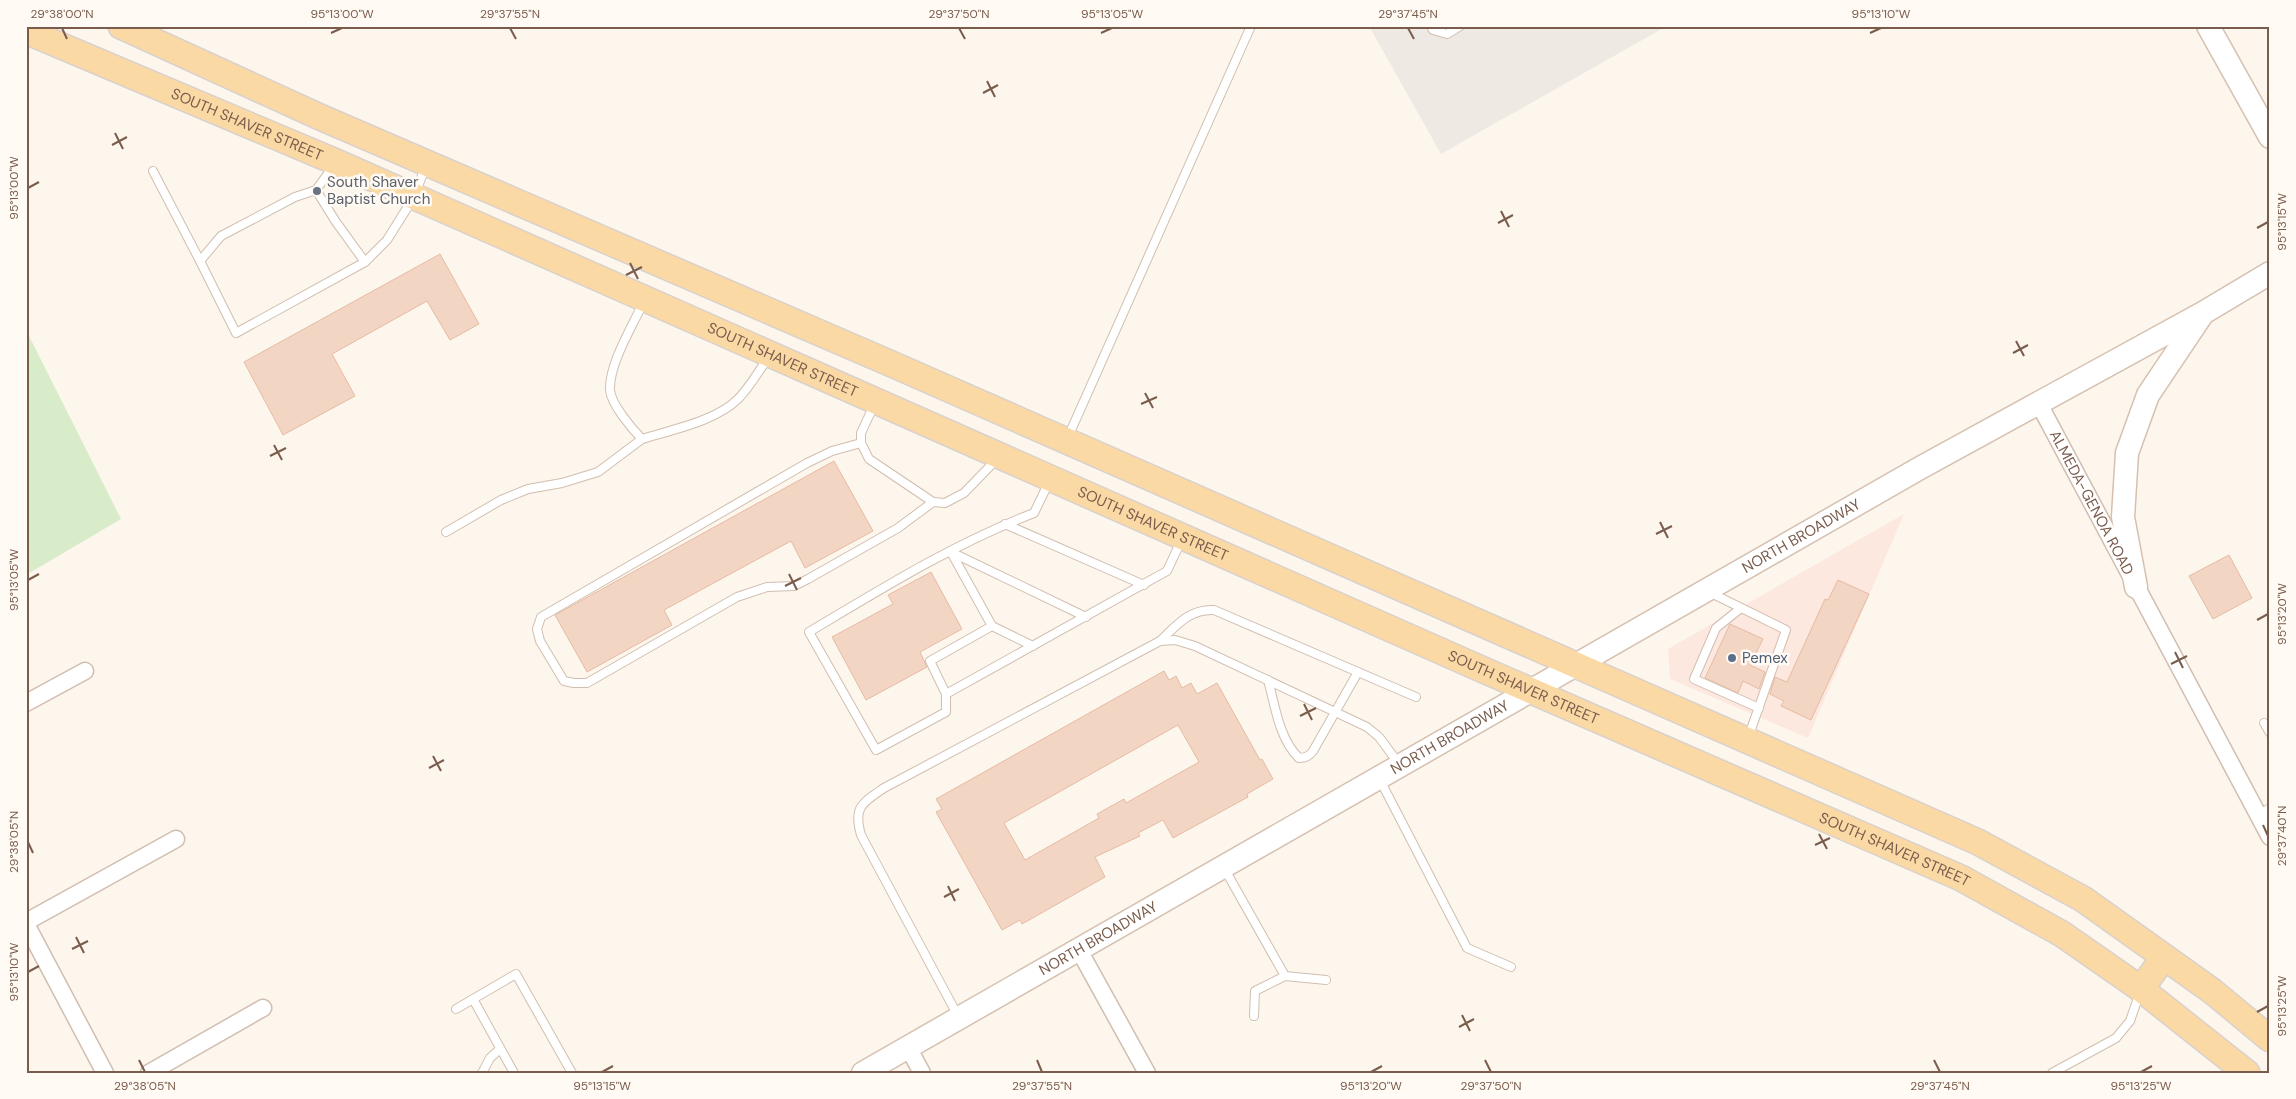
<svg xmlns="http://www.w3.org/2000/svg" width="2296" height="1099" font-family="'DM Sans',sans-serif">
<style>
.commercial{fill:#fde8e0}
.industrial{fill:#efe9e4}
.green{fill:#d8ecc9}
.building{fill:#f3d5c3;stroke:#e6bba3;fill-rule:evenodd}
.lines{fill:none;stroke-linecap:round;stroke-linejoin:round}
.lane-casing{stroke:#d1beb0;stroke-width:10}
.street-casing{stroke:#d1beb0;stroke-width:19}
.secondary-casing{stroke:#d6c0b0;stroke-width:25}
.primary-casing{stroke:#dad1cd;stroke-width:28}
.lane{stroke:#fff;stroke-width:8}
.street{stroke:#fff;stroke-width:16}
.secondary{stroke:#fff;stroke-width:22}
.primary{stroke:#fbd9a5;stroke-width:25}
.ticks{fill:none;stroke:#7a5c4d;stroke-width:2}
.worship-dot{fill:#6b7280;stroke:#fffaf3;stroke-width:2}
.service-dot{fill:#5c6f8a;stroke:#fffaf3;stroke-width:2}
.labels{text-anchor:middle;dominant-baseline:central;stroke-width:5;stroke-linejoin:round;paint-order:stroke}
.street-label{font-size:15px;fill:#7a5c4d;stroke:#fffaf3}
.worship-label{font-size:15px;fill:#5b616d;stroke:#fffaf3;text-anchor:start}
.service-label{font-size:15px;fill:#4e5e75;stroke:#fffaf3;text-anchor:start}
.neatline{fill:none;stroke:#7a5c4d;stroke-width:2}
.ticks-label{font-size:12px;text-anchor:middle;fill:#7a5c4d}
</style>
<rect width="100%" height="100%" fill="#fdf6ec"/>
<!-- commercial -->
<path class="commercial" d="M1904,514L1808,738L1670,679L1668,649Z"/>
<!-- industrial -->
<path class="industrial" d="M1369,26H1667L1441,154Z"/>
<!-- green -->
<path class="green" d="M26,330L121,519L26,575Z"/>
<!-- building -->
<g class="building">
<path d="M440,254L479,324L450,340L427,301L332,354L355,396L283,435L244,362Z"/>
<path d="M834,461L873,531L805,568L791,541L664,610L672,625L587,672L555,615Z"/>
<path d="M2229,555L2252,598L2213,619L2189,576Z"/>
<path d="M931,572L962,629L920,652L927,667L866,700L832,637L893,604L888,595Z"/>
<path d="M1838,580L1869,594L1811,720L1781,706L1784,701L1770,694L1775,677L1787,682L1825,599L1828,600Z"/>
<path d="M1730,624L1763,639L1750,665L1765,672L1759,689L1743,681L1738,693L1705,678Z"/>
<path d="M1164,671L1169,680L1176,676L1182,688L1191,683L1197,694L1217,683L1260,760L1262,759L1273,779L1247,794L1248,797L1173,838L1163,820L1138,833L1140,836L1095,857L1105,877L1022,924L1020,920L1002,930L936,812L942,809L936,799ZM1178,725L1199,762L1126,803L1124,799L1097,814L1099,818L1025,860L1004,823Z"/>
</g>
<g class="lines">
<!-- lane casing -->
<g class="lane-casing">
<g id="lane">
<path d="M1431,26L1433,30L1447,34L1460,26"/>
<path d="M153,171L200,261"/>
<path d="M316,190L336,222L365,262L236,333L200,261L221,236L295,197L316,190L335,164"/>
<path d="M365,262L387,240L414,197L426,165"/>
<path d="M643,303C632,327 609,364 610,390C611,404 632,429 642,439C671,430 716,421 738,399C750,387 758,372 768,358"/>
<path d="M875,403L861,433V443L869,459L933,502L945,503L964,493L997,459"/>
<path d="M1068,437L1251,26"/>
<path d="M861,443L832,451L807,463L541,617L537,629L540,641L564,681L574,683H587L737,597L767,587L794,586L808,579L898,528L933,502"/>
<path d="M1049,482L1034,513C955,543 881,589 809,632L876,750L946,712V694L1167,571L1181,541"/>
<path d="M1005,524L1144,585"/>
<path d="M446,532L501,500L528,489L562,483L598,472L642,439"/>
<path d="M951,552L1086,617"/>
<path d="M951,552L992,626"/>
<path d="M1711,593L1786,630L1748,738"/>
<path d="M1741,608L1716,628L1694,679L1759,708"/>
<path d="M1160,641C1177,625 1189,609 1214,610L1416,697"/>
<path d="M1268,680C1275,705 1279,739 1299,758C1306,758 1309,756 1313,751L1358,672"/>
<path d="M946,694L930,661L992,626L1033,646"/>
<path d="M2264,723L2270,733"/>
<path d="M1380,780L1467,948L1511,967"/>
<path d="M2258,815L2270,808"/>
<path d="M1224,868L1285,976"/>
<path d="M473,999L514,1073"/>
<path d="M456,1009L516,974L572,1073"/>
<path d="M958,1016L861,835C853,807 862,803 884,788L1160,641L1175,640L1195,646L1367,727L1379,737L1399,764"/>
<path d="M1254,1016L1255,991L1285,976L1326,980"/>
<path d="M482,1073L490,1058L500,1049"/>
<path d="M2052,1073L2116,1038L2130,1021L2140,992"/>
</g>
</g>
<!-- street casing -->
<g class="street-casing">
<g id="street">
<path id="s1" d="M2038,402L2270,837"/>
<path d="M26,703L85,671"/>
<path d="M26,922L176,839"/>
<path d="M26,924L105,1073"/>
<path d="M1079,950L1147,1073"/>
<path d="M908,1047L922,1073"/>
<path d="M149,1073L263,1008"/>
</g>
</g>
<!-- secondary casing -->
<g class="secondary-casing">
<g id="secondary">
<path d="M2208,26L2270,137"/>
<path d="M2136,587L2123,517L2127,453L2148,395L2201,316"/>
<path id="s2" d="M863,1073L1920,468L2203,313L2270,273"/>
</g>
</g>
<!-- primary casing -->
<g class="primary-casing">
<g id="primary">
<path d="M121,26L320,117L894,365L1978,842L2083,899L2212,991L2270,1039"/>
<path id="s3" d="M26,31L336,162L1479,668L1961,878L2062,934L2141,989L2247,1073"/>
<path d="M2141,989L2164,957"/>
</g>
</g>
<!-- lane -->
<use href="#lane" class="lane"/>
<!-- street -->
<use href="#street" class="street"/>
<!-- secondary -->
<use href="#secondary" class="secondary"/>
<!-- primary -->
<use href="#primary" class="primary"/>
</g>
<!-- ticks -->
<path class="ticks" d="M62,28L67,39M510,28L516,39M959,28L965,39M1408,28L1414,39M331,33L342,28M1101,33L1112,28M1870,33L1881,28M987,81L995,97M983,93L998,85M115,133L123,149M112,145L127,137M28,188L39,182M1501,211L1509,227M1498,223L1513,215M2257,228L2268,222M630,263L638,279M626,275L642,267M2016,341L2024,356M2013,353L2028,345M1145,393L1153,408M1141,404L1157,397M274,445L282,460M270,456L286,448M1660,522L1668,538M1656,534L1672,526M789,574L797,590M28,580L39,574M785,586L801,578M2257,620L2268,614M2175,652L2183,668M2171,664L2187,656M1304,704L1312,720M1300,716L1316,708M433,756L441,771M429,768L444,760M2263,825L2268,836M1819,834L1827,849M28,842L33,853M1815,845L1830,838M948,886L955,901M944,897L959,889M76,937L84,953M72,949L88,941M28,972L39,966M2257,1012L2268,1006M1462,1015L1470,1031M1459,1027L1474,1019M139,1060L145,1072M1037,1060L1042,1072M1485,1060L1491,1072M1934,1060L1940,1072M602,1072L613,1066M1371,1072L1382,1066M2141,1072L2152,1066"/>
<!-- markers -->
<circle class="worship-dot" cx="317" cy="191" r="5"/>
<circle class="service-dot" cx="1732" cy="658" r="5"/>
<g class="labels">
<!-- street labels -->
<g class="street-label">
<text stroke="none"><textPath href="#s3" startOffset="240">SOUTH SHAVER STREET</textPath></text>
<text stroke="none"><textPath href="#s3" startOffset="825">SOUTH SHAVER STREET</textPath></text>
<text stroke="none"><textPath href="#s1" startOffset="114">ALMEDA-GENOA ROAD</textPath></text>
<text stroke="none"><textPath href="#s3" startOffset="1230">SOUTH SHAVER STREET</textPath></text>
<text stroke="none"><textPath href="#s2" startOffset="1081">NORTH BROADWAY</textPath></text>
<text stroke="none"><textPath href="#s3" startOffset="1635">SOUTH SHAVER STREET</textPath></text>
<text stroke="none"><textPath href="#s2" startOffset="676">NORTH BROADWAY</textPath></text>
<text stroke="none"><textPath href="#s3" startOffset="2040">SOUTH SHAVER STREET</textPath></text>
<text stroke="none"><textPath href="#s2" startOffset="271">NORTH BROADWAY</textPath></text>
</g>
<!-- worship labels -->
<g class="worship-label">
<text x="327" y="182">South Shaver<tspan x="327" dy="17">Baptist Church</tspan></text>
</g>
<!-- service labels -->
<g class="service-label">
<text x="1742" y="658">Pemex</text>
</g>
</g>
<!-- border -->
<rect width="2296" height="1099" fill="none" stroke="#fffaf3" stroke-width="55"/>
<rect x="28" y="28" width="2240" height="1044" class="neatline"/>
<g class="ticks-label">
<text x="62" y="18">29°38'00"N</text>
<text x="342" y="18">95°13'00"W</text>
<text x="510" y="18">29°37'55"N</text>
<text x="959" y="18">29°37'50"N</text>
<text x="1112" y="18">95°13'05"W</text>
<text x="1408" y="18">29°37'45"N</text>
<text x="1881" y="18">95°13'10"W</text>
<text transform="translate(14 188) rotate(-90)" y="4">95°13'00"W</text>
<text transform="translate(2282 222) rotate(-90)" y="4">95°13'15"W</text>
<text transform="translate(14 580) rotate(-90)" y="4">95°13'05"W</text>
<text transform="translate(2282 614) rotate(-90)" y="4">95°13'20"W</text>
<text transform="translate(2282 836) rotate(-90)" y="4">29°37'40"N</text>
<text transform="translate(14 842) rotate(-90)" y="4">29°38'05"N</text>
<text transform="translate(14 972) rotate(-90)" y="4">95°13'10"W</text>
<text transform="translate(2282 1006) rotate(-90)" y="4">95°13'25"W</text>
<text x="145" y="1090">29°38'05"N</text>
<text x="602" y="1090">95°13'15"W</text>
<text x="1042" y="1090">29°37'55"N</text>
<text x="1371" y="1090">95°13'20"W</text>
<text x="1491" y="1090">29°37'50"N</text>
<text x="1940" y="1090">29°37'45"N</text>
<text x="2141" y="1090">95°13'25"W</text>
</g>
</svg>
